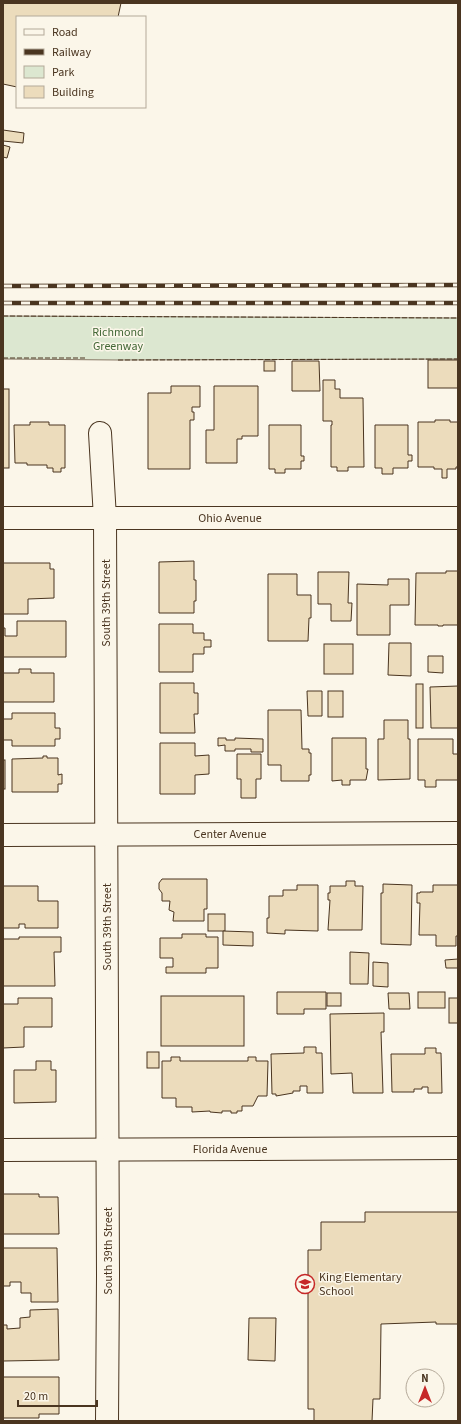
<svg xmlns="http://www.w3.org/2000/svg" width="461" height="1424" font-family="'Source Sans 3',sans-serif">
<style>
.green{fill:#dce7d0;stroke:#887966}
.building{fill:#ecdcbc;stroke:#4a3520}
.lines{fill:none;stroke-linecap:round;stroke-linejoin:round}
.minor-casing{stroke:#4a3520;stroke-width:24}
.minor{stroke:#fbf6e9;stroke-width:22}
.rail-casing{stroke:#4a3520;stroke-width:4.5}
.rail{stroke:#fbf6e9;stroke-width:3;stroke-dasharray:9;stroke-linecap:butt}
.fence{stroke:#4a3520;stroke-width:1;stroke-dasharray:5 2;stroke-linecap:butt}
.labels{text-anchor:middle;dominant-baseline:central;stroke-width:3;stroke-linejoin:round;paint-order:stroke}
.park-label{font-size:12px;fill:#436837;stroke:#fbf6e9}
.street-label{font-size:12px;fill:#4a3520;stroke:#fbf6e9}
.poi-label{font-size:12px;fill:#4a3520;stroke:#fbf6e9;text-anchor:start}
</style>
<rect width="100%" height="100%" fill="#fbf6e9"/>
<!-- green -->
<path class="green" d="M3,316L458,318V359L118,360L3,359Z"/>
<!-- building -->
<g class="building">
<path d="M3,3H121L118,17H17V87L3,84Z"/>
<path d="M3,130L24,133L23,143L3,141Z"/>
<path d="M3,145L10,147L7,158L3,157Z"/>
<rect x="428" y="360" width="30" height="28"/>
<rect x="264" y="361" width="11" height="10"/>
<path d="M292,361H319L320,391H292Z"/>
<path d="M323,380H335V389H340V398H363L364,467H348V471H337V467H331V425H332V421H323Z"/>
<path d="M171,386H200V407H192V412H194V420H190V469H148V393H171Z"/>
<path d="M214,386H258V436H242V439H237V463H206V430H214Z"/>
<rect x="3" y="389" width="6" height="79"/>
<path d="M435,420H450V422H458V467H456V469H447V478H442V469H434V467H418V422H435Z"/>
<path d="M30,422H49V425H65V468H61V472H53V468H47V465H27V463H15L14,425H30Z"/>
<path d="M269,425H301V456H304V461H301V469H285V473H275V469H269Z"/>
<path d="M375,425H408V455H412V461H408V468H393V474H382V468H375Z"/>
<path d="M194,561V580H196V601H194V613H159V562Z"/>
<path d="M3,563H50V569H54V598L28,599V614H3Z"/>
<path d="M446,571H458V626L457,625H443V626H438V625H415L416,573H446Z"/>
<path d="M318,572H349L348,603H352L351,621H331V604H318Z"/>
<path d="M268,574H297V595H311V618H309L308,641H268Z"/>
<path d="M388,579H409V605H390V635H357V584L388,585Z"/>
<path d="M17,621H66V657H3V628H5V636H17Z"/>
<path d="M159,624H193V633H204V640H211V647H204V654H193V672H159Z"/>
<path d="M389,643H411V676L388,675Z"/>
<rect x="324" y="644" width="29" height="30"/>
<path d="M428,656H443V673L428,672Z"/>
<path d="M19,669H31V673H54V702H3V673H19Z"/>
<path d="M160,683H194V693H198V714H194L195,733H160Z"/>
<rect x="416" y="684" width="7" height="44"/>
<path d="M458,686V728H431L430,687Z"/>
<path d="M307,691H322V716H308Z"/>
<rect x="328" y="691" width="15" height="26"/>
<path d="M268,710H301L302,749H309V753H311V775H309V781H281V765H268Z"/>
<path d="M12,713H55V728H60V739H55V746H12V740H3V719H12Z"/>
<path d="M384,720H408V739H410V779L378,780V739H384Z"/>
<path d="M218,738H226V740H235V738L263,739V752H251V749H235V751H225V745L218,746Z"/>
<path d="M332,738H366V769H368L366,780H350V785H342V780L332,781Z"/>
<path d="M418,739H453V754H458V780H436V787H425V780H418Z"/>
<path d="M160,743H195V756L209,755V774L195,775V794H160Z"/>
<path d="M237,754H261V779H256V798H241V779H237Z"/>
<path d="M43,756H47V758H58V775L62,774V784H58V792H12V759L43,758Z"/>
<rect x="3" y="760" width="2" height="29"/>
<path d="M162,879H207V909H204V921H173L174,912L169,910L170,901H162V893L159,889V883Z"/>
<path d="M346,881H355V886H363L362,930H328L330,900H328V893H330V886H346Z"/>
<path d="M383,884L412,885L411,945L381,944V893H383Z"/>
<path d="M297,885H318V931L285,930V934L267,933V918H269V896H283V890H297Z"/>
<path d="M433,885H458V936H456V946H436V935H419L420,903H417V893H420V892H433Z"/>
<path d="M3,886H38V901H58V928H25V924H19V928H3Z"/>
<rect x="208" y="914" width="17" height="17"/>
<path d="M223,931L253,932V946L223,945Z"/>
<path d="M182,934H206V937H218V968H206V973H166V967H173V958H160V938H182Z"/>
<path d="M19,937H61V952H54L55,986H3V939H19Z"/>
<path d="M350,952L369,953L368,984H350Z"/>
<path d="M458,959V968H446L445,960Z"/>
<path d="M373,962L388,963V987L373,986Z"/>
<path d="M277,992H326V1009H304V1014H277Z"/>
<rect x="418" y="992" width="27" height="16"/>
<rect x="327" y="993" width="14" height="13"/>
<path d="M388,993H409L410,1009H389Z"/>
<rect x="161" y="996" width="83" height="50"/>
<path d="M18,998H52V1027H24V1047L3,1048V1004H18Z"/>
<rect x="449" y="998" width="9" height="25"/>
<path d="M384,1013V1032H381L383,1093H353L352,1073L331,1074L330,1014Z"/>
<path d="M304,1047H316V1053H322L323,1093H307V1086H300V1091H293V1093L276,1096V1094H272L271,1054L304,1053Z"/>
<path d="M425,1048H436V1053H441L442,1093H428V1087H422V1089H414V1092H392L391,1054H425Z"/>
<rect x="147" y="1052" width="12" height="16"/>
<path d="M171,1057H180V1061H248V1057H256V1061H268L267,1096H258L253,1106H242V1111H237V1113H231V1111H222V1113L210,1112V1111L192,1112V1107H176V1098H162V1061H171Z"/>
<path d="M36,1061H51V1070H56V1102L14,1103V1070H36Z"/>
<path d="M3,1194H39V1197H58L59,1234H3Z"/>
<path d="M365,1212H458V1324H436V1322L381,1324L380,1399H373L372,1421H314V1409H308V1250H321V1222H365Z"/>
<path d="M3,1248H57L58,1302H31V1293H21V1282H10V1286H3Z"/>
<path d="M58,1309L59,1360L3,1361V1325H7V1329L20,1328V1318L30,1317V1310Z"/>
<path d="M249,1318H276L275,1361L248,1360Z"/>
<path d="M3,1377H59V1414H39V1418H3Z"/>
</g>
<g class="lines">
<!-- minor casing -->
<g class="minor-casing">
<g id="minor">
<path d="M100,433L105,518L108,1275L107,1421"/>
<path d="M3,518H458"/>
<path d="M3,835L458,833"/>
<path d="M3,1150L458,1148"/>
</g>
</g>
<!-- minor -->
<use href="#minor" class="minor"/>
<!-- rail casing -->
<g class="rail-casing">
<g id="rail">
<path d="M3,286L458,285"/>
<path d="M3,303H458"/>
</g>
</g>
<!-- rail -->
<use href="#rail" class="rail"/>
<!-- fence -->
<g class="fence">
<path d="M3,316L458,318"/>
<path d="M3,358H86"/>
<path d="M118,360L458,359"/>
</g>
</g>
<!-- icons -->
<defs>
<g id="school-ring" transform="scale(1)"><circle r="9.5" fill="#fbf6e9" stroke="#c62828" stroke-width="1.5"/><path d="M0-5L7-2L0 1L-7-2ZM-4 1L0 2.5L4 1V4Q0 6-4 4Z" fill="#c62828"/></g>
</defs>
<g fill-rule="evenodd">
<use href="#school-ring" x="305" y="1284"/>
</g>
<g class="labels">
<!-- park labels -->
<g class="park-label">
<text x="118" y="332">Richmond<tspan x="118" dy="14">Greenway</tspan></text>
</g>
<!-- street labels -->
<g class="street-label">
<text x="230" y="518">Ohio Avenue</text>
<text transform="translate(106 603) rotate(-90)">South 39th Street</text>
<text x="230" y="834">Center Avenue</text>
<text transform="translate(107 927) rotate(-90)">South 39th Street</text>
<text x="230" y="1149">Florida Avenue</text>
<text transform="translate(108 1251) rotate(-90)">South 39th Street</text>
</g>
<!-- poi labels -->
<g class="poi-label">
<text x="319" y="1277">King Elementary<tspan x="319" dy="14">School</tspan></text>
</g>
</g>
<!-- border -->
<rect width="461" height="1424" fill="none" stroke="#4a3520" stroke-width="8"/>
<!-- legend -->
<rect x="16" y="16" width="130" height="92" fill="#fbf6e9" stroke="#b4a999"/>
<rect x="24" y="29" width="20" height="6" fill="#fbf6e9" stroke="#b4a999"/>
<text x="52" y="36" font-size="12" fill="#4a3520">Road</text>
<rect x="24" y="49" width="20" height="6" fill="#4a3520" stroke="#b4a999"/>
<text x="52" y="56" font-size="12" fill="#4a3520">Railway</text>
<rect x="24" y="66" width="20" height="12" fill="#dce7d0" stroke="#b4a999"/>
<text x="52" y="76" font-size="12" fill="#4a3520">Park</text>
<rect x="24" y="86" width="20" height="12" fill="#ecdcbc" stroke="#b4a999"/>
<text x="52" y="96" font-size="12" fill="#4a3520">Building</text>
<!-- north arrow -->
<g transform="translate(425 1388)"><circle r="19" fill="#fbf6e9" stroke="#b4a999"/>
<path d="M0-3L7 15L0 10L-7 15Z" fill="#c62828"/>
<text y="-6" font-size="11" font-weight="bold" text-anchor="middle" fill="#4a3520">N</text>
</g>
<!-- scale -->
<path d="M18 1400v6h79v-6" fill="none" stroke="#4a3520" stroke-width="2"/>
<text x="24" y="1400" font-size="12" fill="#4a3520" stroke="#fbf6e9" stroke-width="3" paint-order="stroke">20 m</text>
</svg>
